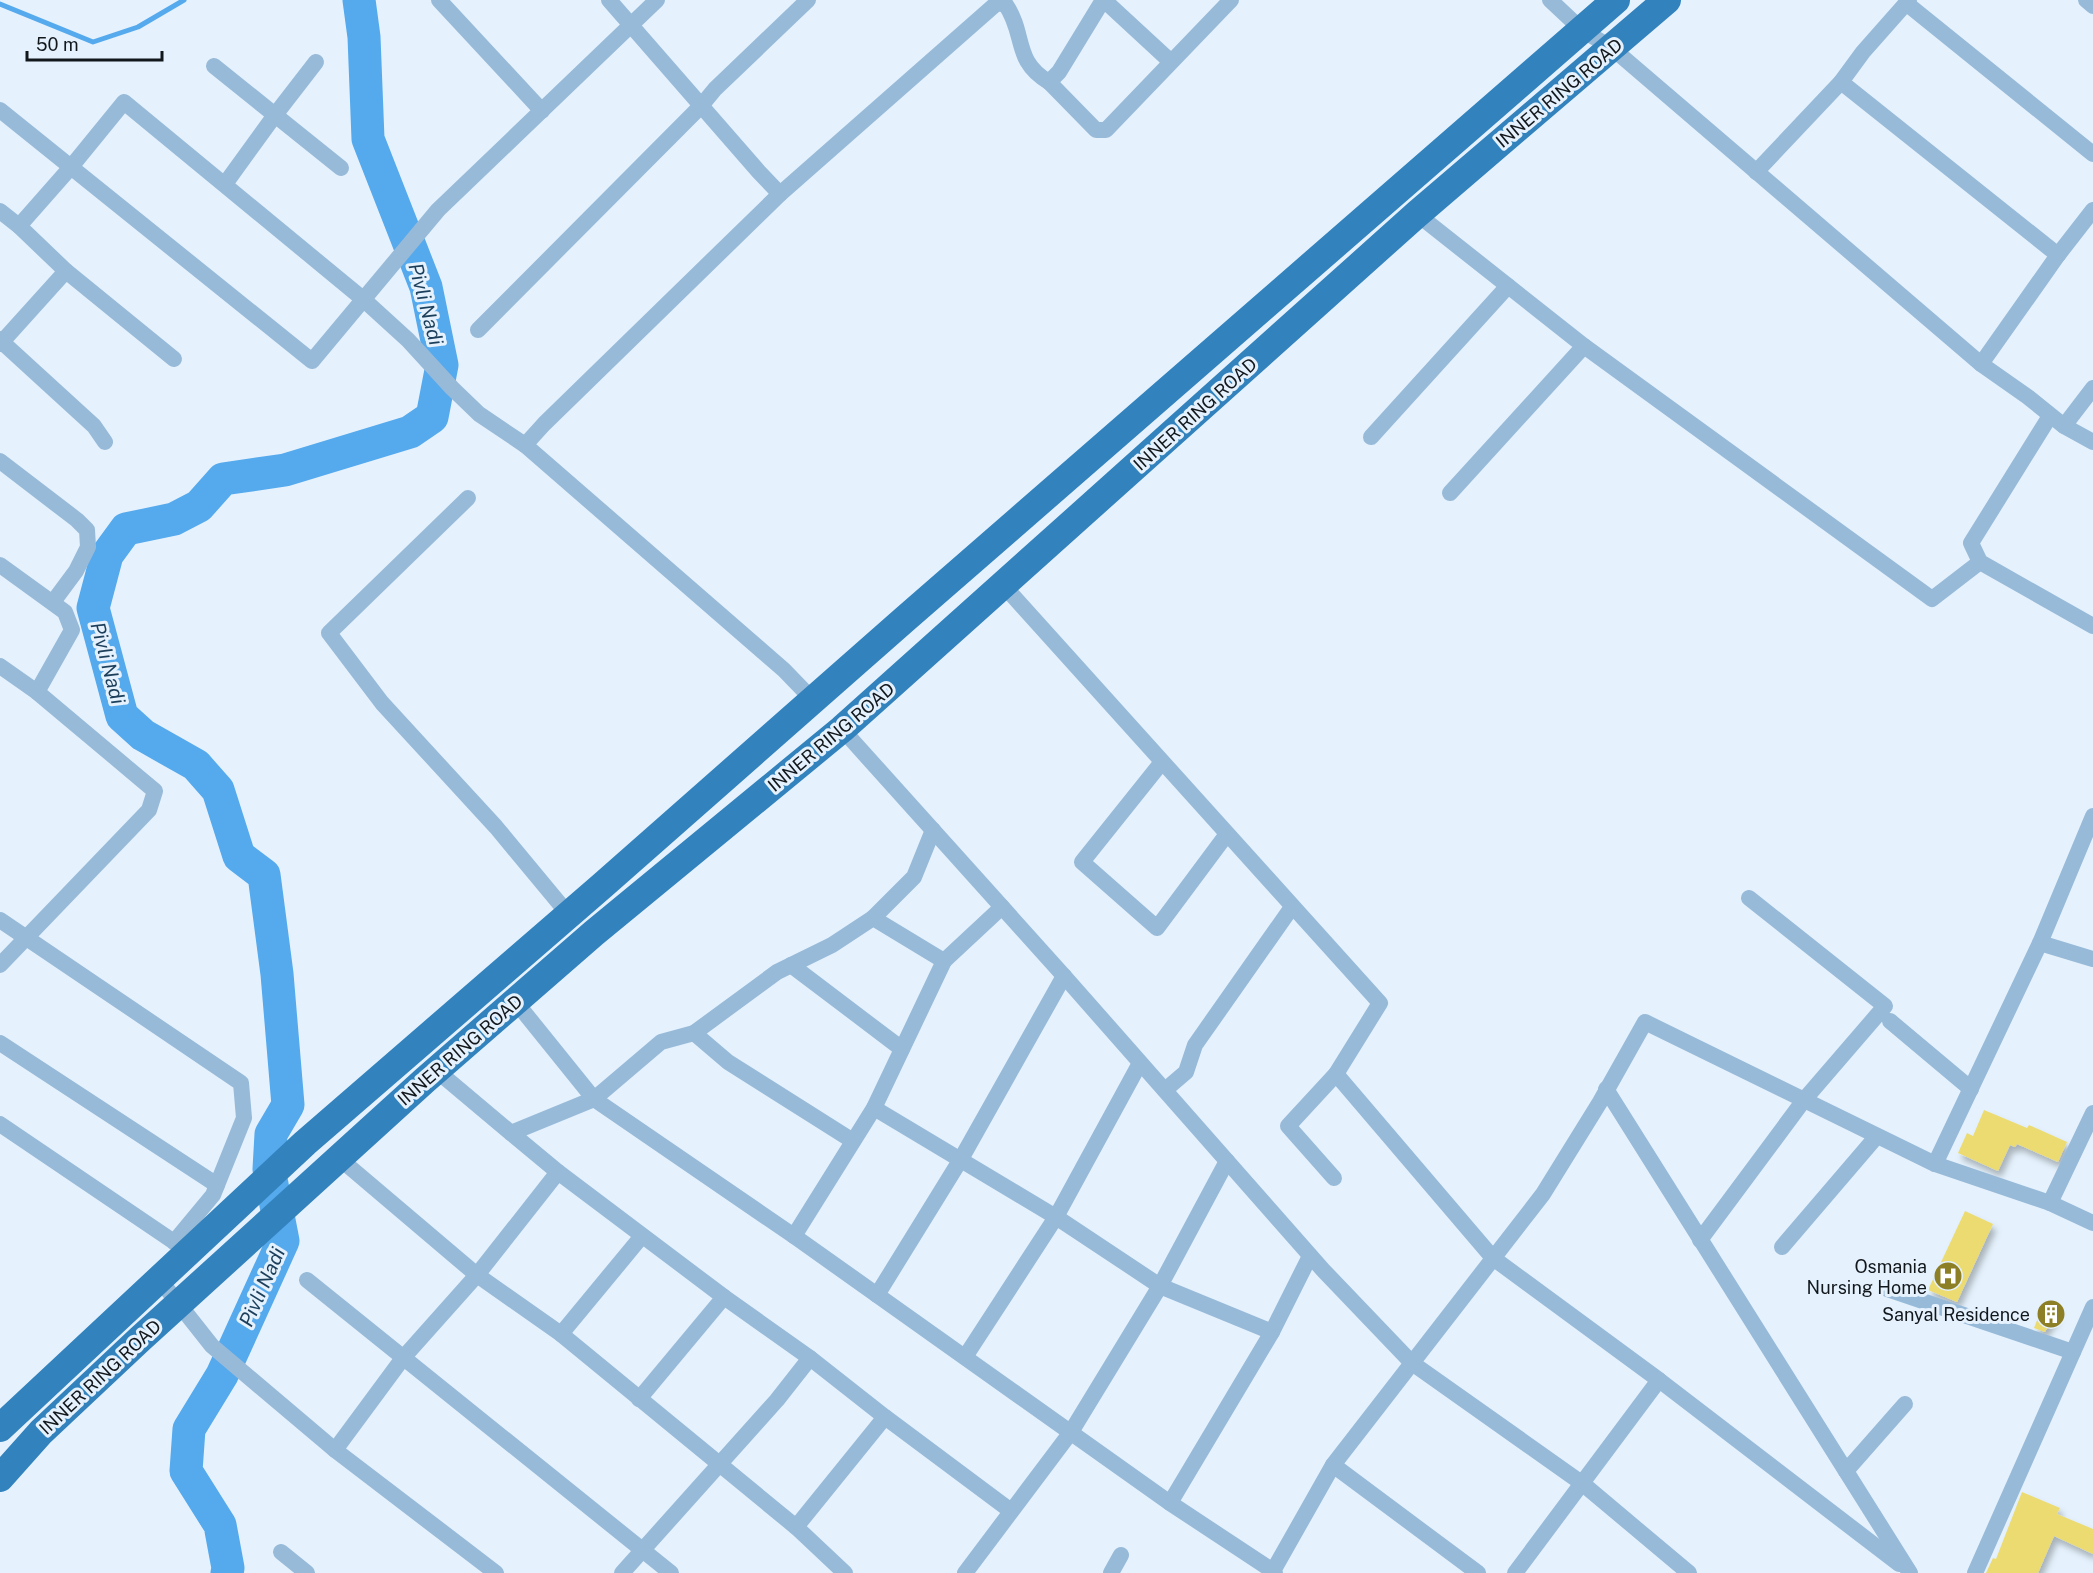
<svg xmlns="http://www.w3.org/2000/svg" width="2093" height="1573" font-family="'Public Sans',sans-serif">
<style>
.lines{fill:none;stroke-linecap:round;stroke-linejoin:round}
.stream{stroke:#55a9ed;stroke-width:5}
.river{stroke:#55a9ed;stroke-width:33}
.building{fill:#ecdb71;filter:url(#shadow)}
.minor{stroke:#98bad9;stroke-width:16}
.trunk{stroke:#3282bd;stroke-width:28}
.labels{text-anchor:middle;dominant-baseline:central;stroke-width:6;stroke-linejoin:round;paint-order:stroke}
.street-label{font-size:18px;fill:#12171c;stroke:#e5f2fd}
.poi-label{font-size:18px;fill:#12171c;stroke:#e5f2fd;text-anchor:end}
.water-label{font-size:20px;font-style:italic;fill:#1c3f5b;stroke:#e5f2fd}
</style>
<defs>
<filter id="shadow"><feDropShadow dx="3.5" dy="6" stdDeviation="3" flood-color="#0004"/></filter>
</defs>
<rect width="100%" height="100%" fill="#e5f2fd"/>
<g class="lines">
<!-- stream -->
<path class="stream" d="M0,4L93,42L138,27L184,0"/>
<!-- river -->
<path class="river" d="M227,1573L228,1568L220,1525L186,1471L189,1429L222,1375L283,1241L269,1169L271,1134L288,1105L277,974L264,875L239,856L218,790L196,765L143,735L122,716L93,608L107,555L126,529L174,519L199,506L223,479L285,470L410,432L432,417L442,365L426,287L368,139L364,37L359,0"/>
</g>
<!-- building -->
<g class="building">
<path d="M1984,1110L2027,1128L2029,1125L2067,1142L2058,1162L2017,1144L2015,1147L2010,1145L1998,1171L1958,1153L1967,1133L1973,1136Z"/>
<path d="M1965,1211L1993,1224L1957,1302L1928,1290Z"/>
<path d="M2045,1300L2057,1306L2053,1323L2051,1321L2045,1332L2034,1328Z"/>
<path d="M2022,1492L2060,1508L2057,1514L2093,1529V1554L2054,1536L2038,1573H1986L1993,1558L1996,1559Z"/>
</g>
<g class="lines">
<!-- minor -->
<g class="minor">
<path d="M439,0L542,111"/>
<path d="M609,0L759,172L780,194"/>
<path d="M1104,0L1170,61"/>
<path d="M1550,0L1582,30L1612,48L1981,364"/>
<path d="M2086,0L2093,6"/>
<path d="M1906,3L2093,154"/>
<path d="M316,62L275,115L341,168"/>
<path d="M214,66L275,115L225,184"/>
<path d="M1049,82L1096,130H1106L1231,0"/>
<path d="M1841,82L2058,255"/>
<path d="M0,110L312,361L438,210L657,0"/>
<path d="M1756,172L1841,82L1863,52L1909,0"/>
<path d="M0,211L19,226L71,167L124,102L363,299L408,340L452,388L479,414L525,445"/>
<path d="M1417,214L1584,346L1450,493"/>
<path d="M66,271L174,359"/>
<path d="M478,330L701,106L715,89L808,0"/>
<path d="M0,339L2,342L66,271L19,226"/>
<path d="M0,344L2,342L94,426L105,442"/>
<path d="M1584,346L1932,599L1980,562"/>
<path d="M2093,388L2064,426L2093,442"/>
<path d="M2050,416L1971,543L1980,562L2093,626"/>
<path d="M2064,426L2028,397L1981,364L2058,255L2093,210"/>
<path d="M1371,437L1508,286"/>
<path d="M0,461L77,520L87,530L88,547L76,571L53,602"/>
<path d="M468,498L329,633L382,703L496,827L569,915"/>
<path d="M0,565L65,612L72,630L37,692L155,791L149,810L0,965"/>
<path d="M1004,586L1380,1003L1336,1074L1493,1258L1659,1380L1515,1573"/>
<path d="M0,666L37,692"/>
<path d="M813,700L784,670L525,445L544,424L780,194L997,3L1006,5C1026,35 1013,61 1049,82L1059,72L1103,0"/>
<path d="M842,729L1064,976L1323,1270L1412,1363L1583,1484L1689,1573"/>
<path d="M1162,762L1082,862L1157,928L1227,834"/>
<path d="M2093,816L2040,943L1935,1164L2050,1203L2093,1223"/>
<path d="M873,918L914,877L933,830"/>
<path d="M0,920L241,1083L244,1118L213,1195L174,1242"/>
<path d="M2040,943L2093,959"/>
<path d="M791,965L902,1049"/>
<path d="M515,1001L594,1099L794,1236L1170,1503L1273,1571L1272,1573"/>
<path d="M1890,1021L1971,1089"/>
<path d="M694,1033L728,1062L853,1141"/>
<path d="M0,1043L217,1185"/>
<path d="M436,1070L511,1133L594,1099L661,1042L694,1033L777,972L832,945L873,918L944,961"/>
<path d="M1606,1089L1910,1573"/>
<path d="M1165,1090L1186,1072L1195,1045L1292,907"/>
<path d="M874,1108L1056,1217L1160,1286L1272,1332"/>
<path d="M0,1124L183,1248"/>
<path d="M511,1133L558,1172"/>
<path d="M339,1158L477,1275L561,1334L796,1527L845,1573"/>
<path d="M1334,1178L1288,1126L1336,1074"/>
<path d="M2050,1203L2093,1113"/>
<path d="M794,1236L874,1108L944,961L1002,907"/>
<path d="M1700,1240L1804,1100L1885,1006L1749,898"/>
<path d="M1782,1247L1877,1136"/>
<path d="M159,1279L212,1346L335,1450L403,1358L477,1275L558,1172L724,1297L810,1358L885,1417L1011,1511"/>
<path d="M307,1280L671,1573"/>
<path d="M1887,1289L2073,1352"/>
<path d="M877,1295L961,1159L1064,976"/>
<path d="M561,1334L642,1236"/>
<path d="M965,1357L1056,1217L1140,1063"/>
<path d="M1659,1380L1899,1564"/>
<path d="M639,1399L724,1297"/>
<path d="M335,1450L496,1573"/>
<path d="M1333,1465L1478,1573"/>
<path d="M1846,1471L1905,1404"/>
<path d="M1170,1503L1272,1332L1310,1256"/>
<path d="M796,1527L885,1417"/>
<path d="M281,1552L307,1573"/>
<path d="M622,1573L777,1400L810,1358"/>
<path d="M965,1573L1071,1432L1160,1286L1227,1161"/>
<path d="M1111,1573L1121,1555"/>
<path d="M1275,1573L1273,1571L1333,1465L1543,1194L1600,1102L1645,1022L1935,1164"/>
<path d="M1975,1573L2093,1307"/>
</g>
<!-- trunk -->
<g class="trunk">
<path d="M0,1428L305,1143L603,885L905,619L1616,0"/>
<path d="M0,1478L41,1432L140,1339L425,1080L594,933L842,729L1417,214L1667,0"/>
</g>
</g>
<!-- icons -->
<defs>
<g id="hospital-disc" transform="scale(1.5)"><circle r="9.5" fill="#8d7f26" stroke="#e5f2fd"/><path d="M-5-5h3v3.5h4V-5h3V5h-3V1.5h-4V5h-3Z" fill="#fff"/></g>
<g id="building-disc" transform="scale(1.5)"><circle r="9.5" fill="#8d7f26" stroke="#e5f2fd"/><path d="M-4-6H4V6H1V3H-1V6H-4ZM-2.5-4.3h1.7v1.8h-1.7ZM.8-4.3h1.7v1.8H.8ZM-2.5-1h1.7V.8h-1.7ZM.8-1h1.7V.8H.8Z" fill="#fff"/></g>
</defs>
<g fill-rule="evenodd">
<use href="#hospital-disc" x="1948" y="1276"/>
<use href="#building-disc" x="2051" y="1314"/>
</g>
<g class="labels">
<!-- street labels -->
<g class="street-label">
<text transform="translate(1559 93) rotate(-40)">INNER RING ROAD</text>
<text transform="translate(1195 414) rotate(-42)">INNER RING ROAD</text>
<text transform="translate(831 737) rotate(-40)">INNER RING ROAD</text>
<text transform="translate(460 1050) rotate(-41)">INNER RING ROAD</text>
<text transform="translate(100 1377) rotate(-43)">INNER RING ROAD</text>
</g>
<!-- poi labels -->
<g class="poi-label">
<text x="1927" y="1266">Osmania<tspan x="1927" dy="21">Nursing Home</tspan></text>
<text x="2030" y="1314">Sanyal Residence</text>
</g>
<!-- water labels -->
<g class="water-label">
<text transform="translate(426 304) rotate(75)">Pivli Nadi</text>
<text transform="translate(108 663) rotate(75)">Pivli Nadi</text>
<text transform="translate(262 1287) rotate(-66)">Pivli Nadi</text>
</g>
</g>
<!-- scale -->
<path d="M27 51v9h135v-9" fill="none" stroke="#12171c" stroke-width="3"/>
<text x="36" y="51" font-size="18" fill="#12171c" stroke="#e5f2fd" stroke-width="4.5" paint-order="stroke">50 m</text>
</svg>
